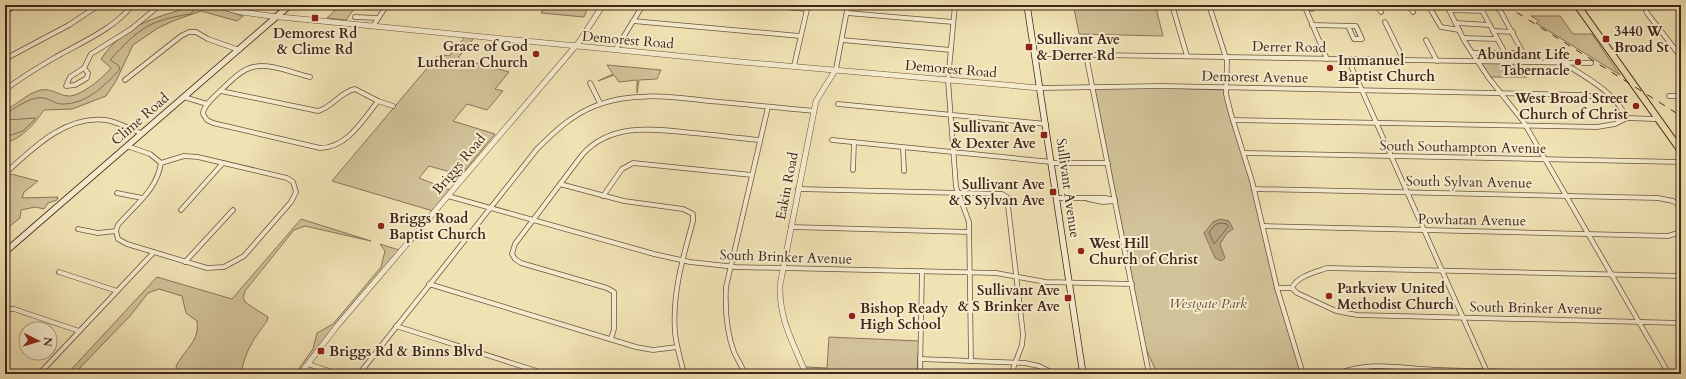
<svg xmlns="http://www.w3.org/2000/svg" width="1686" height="379" font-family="Cardo,serif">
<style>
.green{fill:#d2c299;stroke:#8a745a}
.water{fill:#b4a27f;stroke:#867057}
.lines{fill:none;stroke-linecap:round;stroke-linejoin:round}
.shore{stroke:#7a644c;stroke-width:1}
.stream{stroke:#867057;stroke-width:1}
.minor-casing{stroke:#6d5440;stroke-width:5.5}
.tertiary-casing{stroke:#6d5440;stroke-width:6}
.secondary-casing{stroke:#41251a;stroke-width:7}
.primary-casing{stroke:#41251a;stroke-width:8}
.minor{stroke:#f5ecce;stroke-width:4}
.tertiary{stroke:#f5ecce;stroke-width:5}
.secondary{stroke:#f5ecce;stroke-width:5.5}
.primary{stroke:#f0e2b3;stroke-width:6}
.rail{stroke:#41251a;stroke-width:1;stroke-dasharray:7 7;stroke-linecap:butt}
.poi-dot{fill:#8f2418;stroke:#f5ecce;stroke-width:1.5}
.labels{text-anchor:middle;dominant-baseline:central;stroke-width:4;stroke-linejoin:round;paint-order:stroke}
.poi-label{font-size:14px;font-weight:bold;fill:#41251a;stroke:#f5ecce;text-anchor:start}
.street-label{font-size:14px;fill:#41251a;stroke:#f5ecce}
.park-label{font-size:14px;font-style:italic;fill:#654c3a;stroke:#f5ecce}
</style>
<rect width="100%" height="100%" fill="#f0e2b3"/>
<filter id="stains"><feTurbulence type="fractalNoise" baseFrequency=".005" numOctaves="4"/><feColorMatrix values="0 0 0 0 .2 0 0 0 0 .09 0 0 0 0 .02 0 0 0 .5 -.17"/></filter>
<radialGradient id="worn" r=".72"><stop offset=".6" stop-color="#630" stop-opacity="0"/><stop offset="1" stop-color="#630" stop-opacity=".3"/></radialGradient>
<!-- green -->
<g class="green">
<path d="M190,5H209L243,16L237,21L201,11L173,21L158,28L133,45L116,81L106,96L72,109L44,110C34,124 23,138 5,143V112L8,109C18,103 30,92 41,90C52,88 58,95 68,96C80,97 104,77 111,68L101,59C125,24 152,19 190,7Z"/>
<path d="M341,5H357L346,20L327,18Z"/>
<path d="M545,5H589L584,17L541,13Z"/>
<path d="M1090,6L1156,8L1163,36L1079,34L1074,8H1090Z"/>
<path d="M1531,16H1560L1573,34H1592L1620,75L1536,23L1539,21Z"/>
<path d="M465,37L474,38L458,58L509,72L495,89L503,91L487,110L467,104L453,121L495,134L461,175L429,166L419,178L450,190L433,211L332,181L439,54L449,56Z"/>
<path d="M1481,63H1518L1527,77H1490Z"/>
<path d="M607,65L661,70L657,79L639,80L637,93V80L619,82L614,75L598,81L613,74Z"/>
<path d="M1139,87L1224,90L1244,157L1301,374H1158L1156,371L1146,349L1095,90V88Z"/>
<path d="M11,174L38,181L24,192L22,198L58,197L57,200L48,203L44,209L35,207L21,210L20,218L5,230V179Z"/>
<path d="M301,219L371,241L305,226L294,230L245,291L243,298L246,303L268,317L267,321C253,340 245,351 241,374H183L177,371L176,366C185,349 200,341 197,321L186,313L182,296L159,289L148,293L130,316L74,374H67L157,277L232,299Z"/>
<path d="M380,244L399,250L299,374H295L313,349L317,333L333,324L381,267L385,251Z"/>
<path d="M829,337L919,341L917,374H808L806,367L827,368Z"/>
</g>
<!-- water -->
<path class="water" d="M1220,219L1229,221L1233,229L1227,233L1220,244L1225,258L1221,261L1215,258L1204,233L1213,222Z"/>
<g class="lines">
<!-- shore -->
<path class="shore" d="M1220,223L1227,224L1228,227L1214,244L1209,232L1215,225Z"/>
<!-- stream -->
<path class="stream" d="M5,137L23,131L36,118L7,120L10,111C20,105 32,96 44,98C50,99 55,104 61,104C85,105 105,86 120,69L118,65L110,60C138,29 149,20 191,14L198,5"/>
<!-- minor casing -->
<g class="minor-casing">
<g id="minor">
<path d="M761,5L807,9"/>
<path d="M955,5L948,80L956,187L969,222L971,361"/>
<path d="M1172,5L1187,56"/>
<path d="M1209,5L1227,61L1226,94L1231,114L1252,181L1277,288L1303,374"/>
<path d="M1304,5L1327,59"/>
<path d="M1310,5L1312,9"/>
<path d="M1349,5L1350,7"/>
<path d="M1377,5L1381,12"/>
<path d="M1409,5L1413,12"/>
<path d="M1428,5L1441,27L1459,30"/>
<path d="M1479,5L1510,62"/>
<path d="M1483,5L1495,6"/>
<path d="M1644,5L1647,13L1681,57"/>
<path d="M1483,11L1449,10L1465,42L1488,77L1523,121L1669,374"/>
<path d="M5,13L15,5"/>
<path d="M847,13L953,22"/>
<path d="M355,17L378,18"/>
<path d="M633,21L800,36"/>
<path d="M1385,22L1404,61"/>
<path d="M1456,23L1490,25"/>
<path d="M1312,25L1356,26L1362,39H1354L1348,26"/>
<path d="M373,26L387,5"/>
<path d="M1493,31L1513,32"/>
<path d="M1463,38L1497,39"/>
<path d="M842,40L951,50"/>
<path d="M1426,40L1437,61"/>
<path d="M616,49L643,5"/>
<path d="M1473,53H1523L1501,12L1495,5"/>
<path d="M1035,54L1591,63"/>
<path d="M1086,55L1149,374"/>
<path d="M5,59L69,25L99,5"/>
<path d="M1348,59L1488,374"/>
<path d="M1565,64C1589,79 1614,92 1627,118"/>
<path d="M794,66L808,5"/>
<path d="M84,68L88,73L87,78L75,85L66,86L70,77Z"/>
<path d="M84,68L91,54L131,29L160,5"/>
<path d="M836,69L848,5"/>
<path d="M310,77C293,73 270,63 253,67C240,70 228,84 219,92C213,98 203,106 203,114L207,120L213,123L320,148C347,148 363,120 378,101"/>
<path d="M125,80L181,36L189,32H196L208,39L239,50"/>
<path d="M590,83L600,103"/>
<path d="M1040,88L1162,86L1583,95L1614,99"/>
<path d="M5,90C20,78 37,68 54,58C78,44 116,28 132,5"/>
<path d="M221,91L318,111C333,107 340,92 355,89L378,101L393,106"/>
<path d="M1669,96H1681"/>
<path d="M184,97L207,104"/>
<path d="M838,104L1046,124"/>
<path d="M1627,118L1655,119"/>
<path d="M1233,120L1597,127L1615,124L1627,118"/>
<path d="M832,140L1052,162"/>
<path d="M127,146L150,154L161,163"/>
<path d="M903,148L904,171"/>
<path d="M1244,153L1681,162"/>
<path d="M184,156L198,157L287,178L293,182L296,192L291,202L244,256L224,267L207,268L127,244L118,239L116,231L118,225C135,205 157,190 161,163Z"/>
<path d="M1052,163H1108"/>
<path d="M10,169C36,145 68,115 106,120C118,122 130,129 141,133"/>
<path d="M853,170L854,142"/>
<path d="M560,184L624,201L683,209L693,214V221C683,257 672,294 675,332C676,346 681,360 684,374"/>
<path d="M798,189L1002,194L1007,197L1023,334L1022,345L1011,374"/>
<path d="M1254,189L1658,198L1673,201L1681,206"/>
<path d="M117,193L142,198"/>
<path d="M448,196L654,254L690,262L736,267L996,273L1046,282L1132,284"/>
<path d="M603,196L622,169L633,163L752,175"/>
<path d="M1057,198H1105L1115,200"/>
<path d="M1088,199L1103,202L1115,201"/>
<path d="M181,210L223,163"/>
<path d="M1263,226L1668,236L1681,232"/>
<path d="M791,227L969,232"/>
<path d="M78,229L98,233L116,231"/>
<path d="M185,262L233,210"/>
<path d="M59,272L117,291"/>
<path d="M429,284L636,347L653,350L677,347"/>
<path d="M1277,288H1292L1297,293L1336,311L1357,315L1681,323"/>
<path d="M1292,288C1297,276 1316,272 1327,268L1681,276"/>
<path d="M5,309H14L79,331"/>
<path d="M396,326L546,374"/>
<path d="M611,339L614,329V292L607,288L521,263L515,259L512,254L515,244L582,155C611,122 654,129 693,133C715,135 738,138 760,140"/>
<path d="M920,359L1025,363L1039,366L1055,374"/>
<path d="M308,364L338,374"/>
<path d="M39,374L154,252"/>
<path d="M359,374L537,149C555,131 572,115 595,106C631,91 673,97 710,101C745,104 779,108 814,111"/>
<path d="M745,374C742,366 737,359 734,352C726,331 725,309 726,287L768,107"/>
<path d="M920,374L922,271"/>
<path d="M1337,374C1373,360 1402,369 1439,370C1499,372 1559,372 1619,374"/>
</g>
</g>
<!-- tertiary casing -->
<g class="tertiary-casing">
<g id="tertiary">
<path d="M215,5L241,12L270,16L741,62L1040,88"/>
<path d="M300,374L337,326L579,42L603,5"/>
<path d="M806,374C793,342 779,320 780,285L816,101L836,69"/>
</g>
</g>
<!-- secondary casing -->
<g class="secondary-casing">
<g id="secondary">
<path d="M1027,5L1083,374"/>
<path d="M1671,5L1681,7"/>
<path d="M5,252L290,5"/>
</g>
</g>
<!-- primary casing -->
<g class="primary-casing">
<path id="primary" d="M1577,5L1681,151"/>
</g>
<!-- minor -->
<use href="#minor" class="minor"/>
<!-- tertiary -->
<use href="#tertiary" class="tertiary"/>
<!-- secondary -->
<use href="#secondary" class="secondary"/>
<!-- primary -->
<use href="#primary" class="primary"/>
<!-- rail -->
<path class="rail" d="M1505,5L1681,116"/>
</g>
<!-- markers -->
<g class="poi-dot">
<rect x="311" y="14" width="8" height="8" rx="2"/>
<rect x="1602" y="35" width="8" height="8" rx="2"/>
<rect x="1025" y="43" width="8" height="8" rx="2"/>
<circle cx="536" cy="54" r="4"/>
<circle cx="1578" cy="62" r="4"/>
<circle cx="1330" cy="68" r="4"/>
<circle cx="1636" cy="106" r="4"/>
<rect x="1040" y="131" width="8" height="8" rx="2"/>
<rect x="1049" y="188" width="8" height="8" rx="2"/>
<circle cx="381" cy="226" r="4"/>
<circle cx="1081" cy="251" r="4"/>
<circle cx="1329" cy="296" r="4"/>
<rect x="1064" y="294" width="8" height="8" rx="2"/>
<circle cx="852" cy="316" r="4"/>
<rect x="317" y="347" width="8" height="8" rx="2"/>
</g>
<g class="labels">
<!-- poi labels -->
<g class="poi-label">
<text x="1614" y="31">3440 W<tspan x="1614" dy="16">Broad St</tspan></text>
<text x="315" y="33" text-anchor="middle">Demorest Rd<tspan x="315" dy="16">&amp; Clime Rd</tspan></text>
<text x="1037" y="39">Sullivant Ave<tspan x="1037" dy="16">&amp; Derrer Rd</tspan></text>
<text x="528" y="46" text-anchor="end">Grace of God<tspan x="528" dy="16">Lutheran Church</tspan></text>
<text x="1570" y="54" text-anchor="end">Abundant Life<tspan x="1570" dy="16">Tabernacle</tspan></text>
<text x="1338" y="60">Immanuel<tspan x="1338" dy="16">Baptist Church</tspan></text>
<text x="1628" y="98" text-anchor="end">West Broad Street<tspan x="1628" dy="16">Church of Christ</tspan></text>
<text x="1036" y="127" text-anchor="end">Sullivant Ave<tspan x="1036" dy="16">&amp; Dexter Ave</tspan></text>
<text x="1045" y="184" text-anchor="end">Sullivant Ave<tspan x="1045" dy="16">&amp; S Sylvan Ave</tspan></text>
<text x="389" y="218">Briggs Road<tspan x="389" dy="16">Baptist Church</tspan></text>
<text x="1089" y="243">West Hill<tspan x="1089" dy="16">Church of Christ</tspan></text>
<text x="1337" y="288">Parkview United<tspan x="1337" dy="16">Methodist Church</tspan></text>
<text x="1060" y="290" text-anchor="end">Sullivant Ave<tspan x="1060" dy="16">&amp; S Brinker Ave</tspan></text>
<text x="860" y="308">Bishop Ready<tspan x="860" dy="16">High School</tspan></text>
<text x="329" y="351">Briggs Rd &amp; Binns Blvd</text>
</g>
<!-- street labels -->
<g class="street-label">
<text transform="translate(628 40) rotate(5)">Demorest Road</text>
<text transform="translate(1289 47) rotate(1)">Derrer Road</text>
<text transform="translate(951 69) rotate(5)">Demorest Road</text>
<text transform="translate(1255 77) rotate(1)">Demorest Avenue</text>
<text transform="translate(140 119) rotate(-41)">Clime Road</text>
<text transform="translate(1463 147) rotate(1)">South Southampton Avenue</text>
<text transform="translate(459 164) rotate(-50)">Briggs Road</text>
<text transform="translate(1469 182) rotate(1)">South Sylvan Avenue</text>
<text transform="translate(787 186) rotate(-79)">Eakin Road</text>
<text transform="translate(1068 188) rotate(82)">Sullivant Avenue</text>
<text transform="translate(1472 220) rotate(1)">Powhatan Avenue</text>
<text transform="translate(786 257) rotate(2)">South Brinker Avenue</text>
<text transform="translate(1536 308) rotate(1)">South Brinker Avenue</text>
</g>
<!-- park labels -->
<g class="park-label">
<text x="1208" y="303">Westgate Park</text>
</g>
</g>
<!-- margin -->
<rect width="1686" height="379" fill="none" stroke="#f0e2b3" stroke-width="20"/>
<rect x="6" y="6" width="1674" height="367" fill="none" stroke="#41251a" stroke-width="2"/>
<rect x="10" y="10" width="1666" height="359" fill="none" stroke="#41251a"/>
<!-- north arrow -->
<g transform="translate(38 341) rotate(95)"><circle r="19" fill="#f5ecce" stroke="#ad9c86"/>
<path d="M0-3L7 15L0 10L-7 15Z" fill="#8f2418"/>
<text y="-6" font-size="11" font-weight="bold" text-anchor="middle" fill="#41251a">N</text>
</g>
<rect width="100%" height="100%" filter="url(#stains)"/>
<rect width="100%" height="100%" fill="url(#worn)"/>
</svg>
